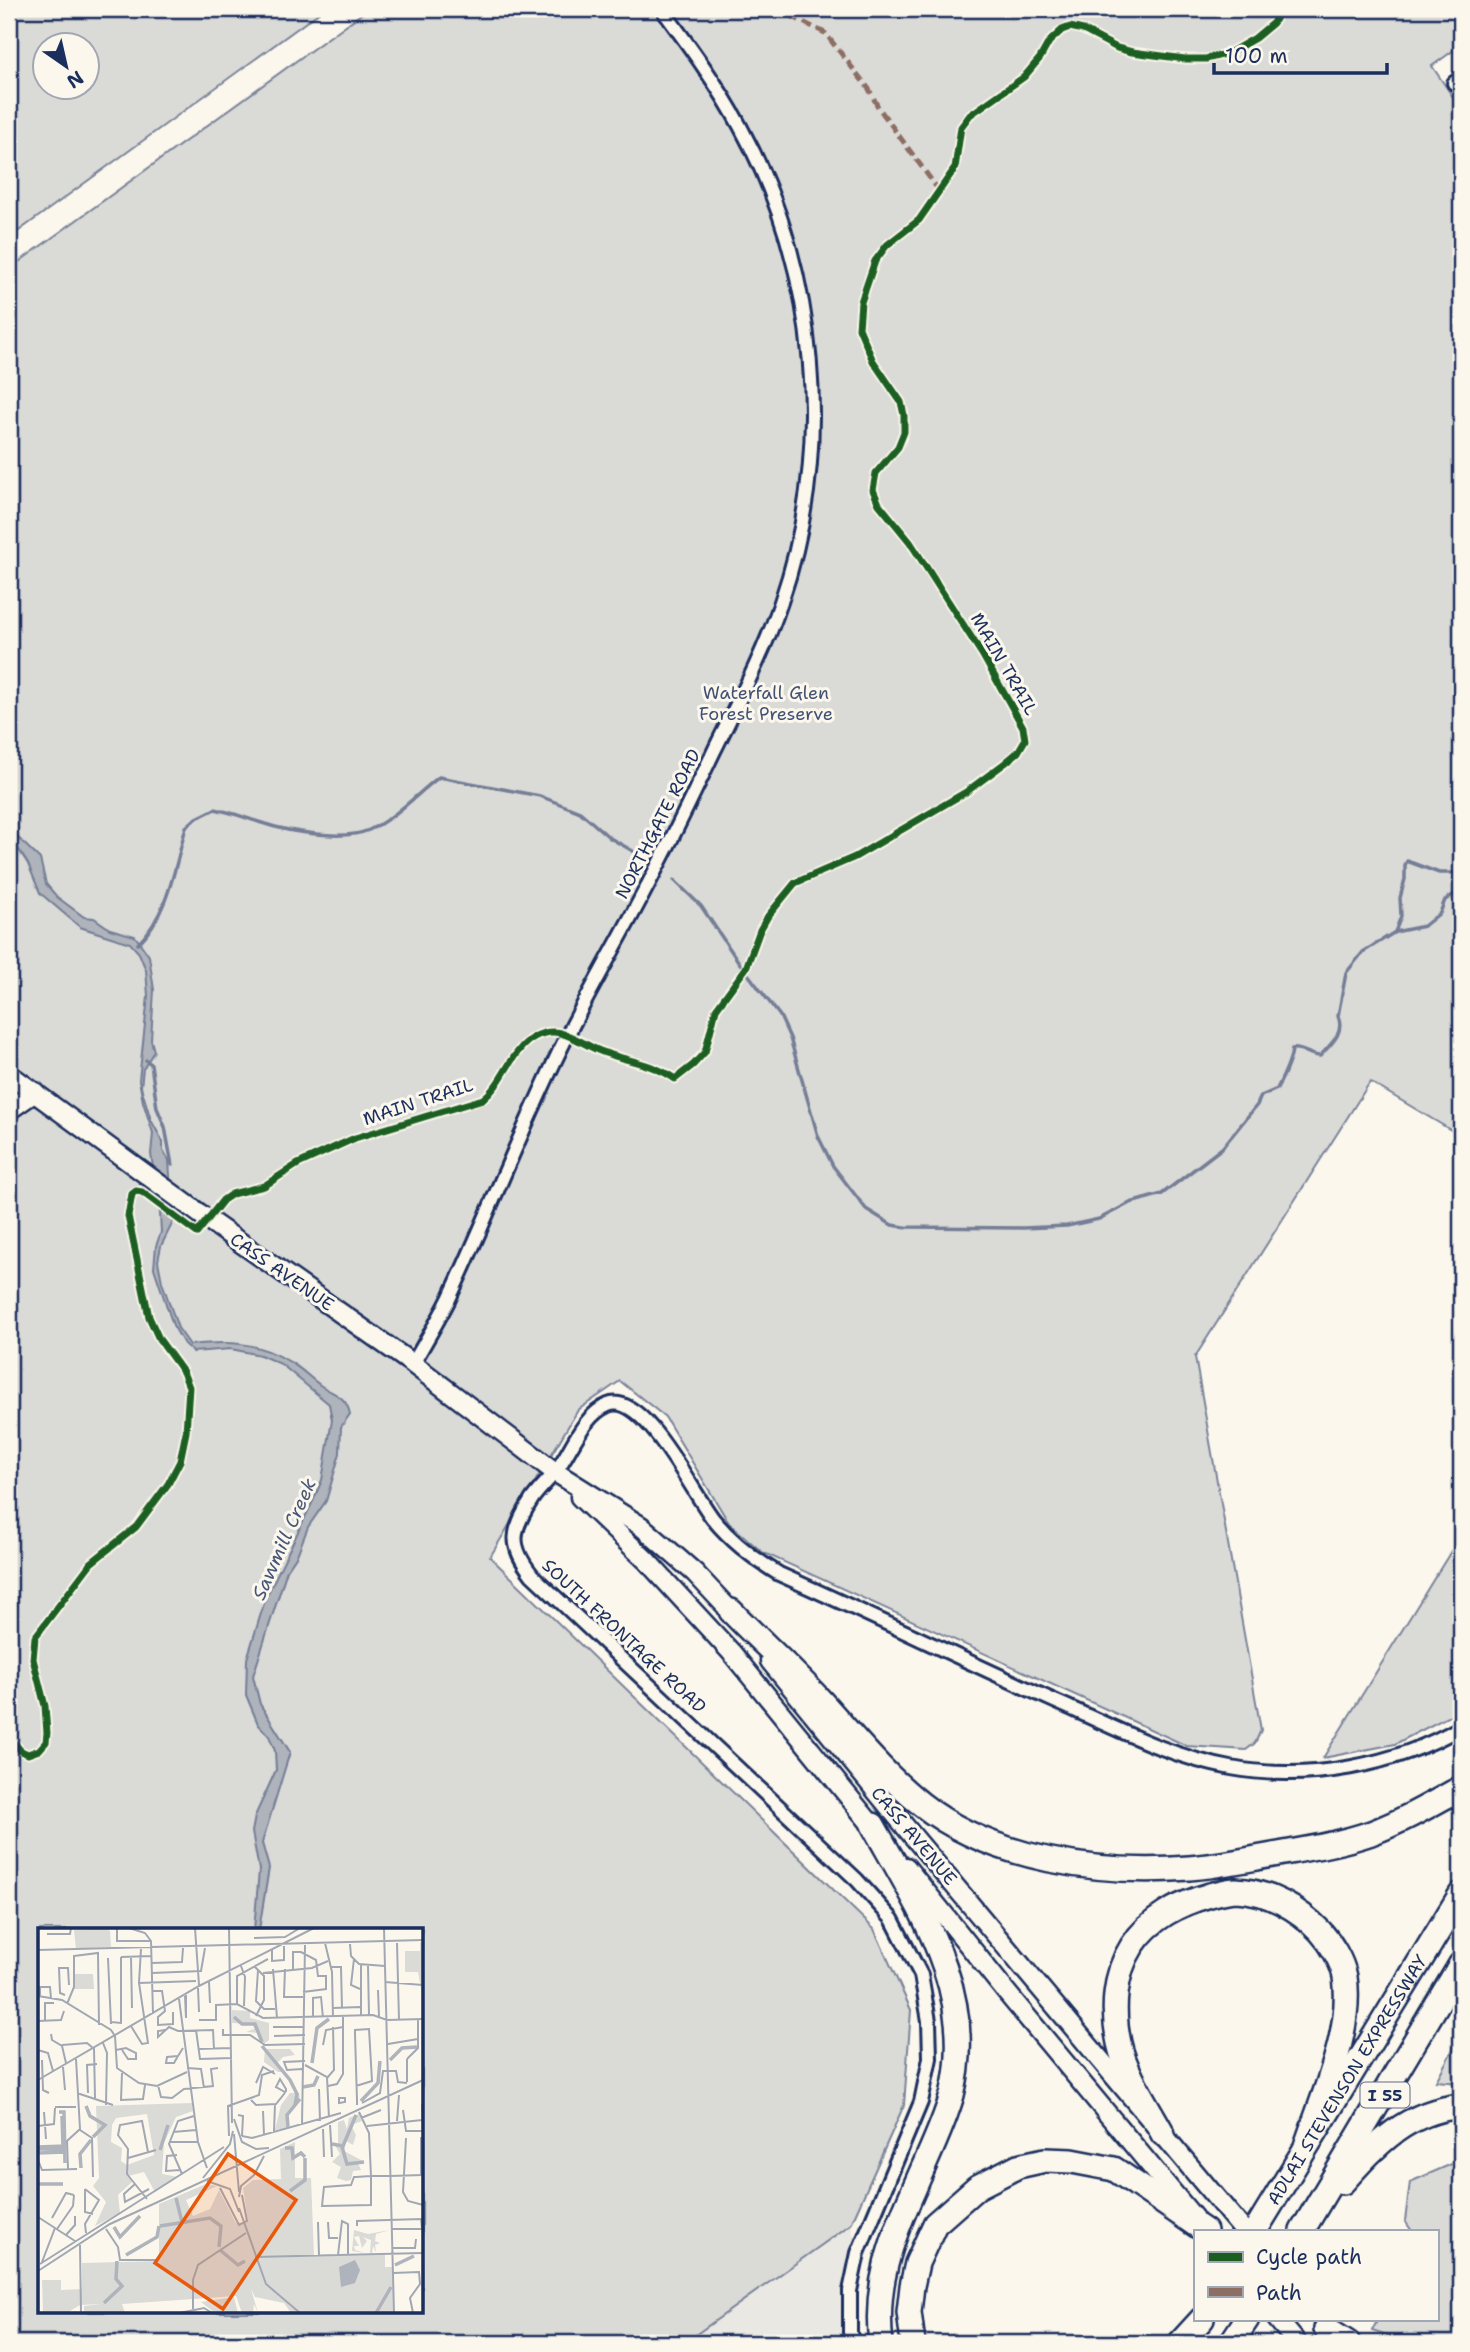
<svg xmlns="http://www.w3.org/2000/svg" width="1470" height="2352" font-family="'Shantell Sans',sans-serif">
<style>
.built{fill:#eae8e2}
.green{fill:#dadad7;stroke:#7a849a;stroke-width:2;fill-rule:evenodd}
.water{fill:#afb3bb;stroke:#747e96;stroke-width:2}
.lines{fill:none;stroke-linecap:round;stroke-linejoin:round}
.stream{stroke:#747e96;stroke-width:3.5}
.minor-casing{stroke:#1b2f5e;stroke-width:18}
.secondary-casing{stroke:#1b2f5e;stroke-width:23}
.motorway-casing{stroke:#1b2f5e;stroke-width:28}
.minor{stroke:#fbf7ec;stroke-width:12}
.secondary{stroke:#fbf7ec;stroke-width:18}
.motorway{stroke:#fbf7ec;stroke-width:23}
.quiet{stroke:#8d6e63;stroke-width:5;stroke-dasharray:10 5;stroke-linecap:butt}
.cycleway-casing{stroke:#fbf7ec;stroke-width:11}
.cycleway{stroke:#1b5e20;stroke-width:7}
.labels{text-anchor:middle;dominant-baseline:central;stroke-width:6;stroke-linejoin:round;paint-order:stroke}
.shield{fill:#fbf7ec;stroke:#5e6b89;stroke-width:2}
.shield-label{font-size:16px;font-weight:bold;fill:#1b2f5e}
.street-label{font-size:18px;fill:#1b2f5e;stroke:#fbf7ec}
.park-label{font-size:18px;fill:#415176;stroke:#fbf7ec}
.water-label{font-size:19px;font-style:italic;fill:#47577a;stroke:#fbf7ec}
.inset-river{fill:none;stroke:#afb3bb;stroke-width:3.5}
.inset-road{fill:none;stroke:#a1a7b3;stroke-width:2}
.view{fill:#e8590c;fill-opacity:0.15;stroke:#e8590c;stroke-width:3.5}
.inset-edge{fill:none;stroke:#1b2f5e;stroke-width:3.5}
</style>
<rect width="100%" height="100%" fill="#fbf7ec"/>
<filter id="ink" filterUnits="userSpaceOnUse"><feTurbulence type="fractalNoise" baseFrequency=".0143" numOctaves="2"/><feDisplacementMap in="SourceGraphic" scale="14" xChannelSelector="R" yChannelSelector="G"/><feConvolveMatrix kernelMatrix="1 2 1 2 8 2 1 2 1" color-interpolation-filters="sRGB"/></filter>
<g filter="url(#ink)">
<!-- built -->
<path class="built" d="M851,2224L856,2246L846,2282L844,2321L848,2343H684Z"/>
<!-- green -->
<g class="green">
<path d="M9,9H324L9,238ZM46,46H88V88H46Z"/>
<path d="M368,9H1461V45L1432,66L1461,109V1136L1370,1082L1195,1357L1261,1730L1255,1743L1246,1750L1187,1746L762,1552L729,1523L665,1417L620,1381L578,1410L490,1557L874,1929L911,2010L904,2105L851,2224L684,2343H9V269ZM40,1930H422V2312H40Z"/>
<path d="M1461,1535V1710L1395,1744L1323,1758Z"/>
<path d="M1461,2034V2083L1436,2081Z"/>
<path d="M1461,2160V2343H1408L1372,2331L1378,2319H1437V2231H1412L1405,2221L1410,2182Z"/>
</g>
<!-- water -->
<path class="water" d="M9,829L40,859L46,884L57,897L84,917L94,918L110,929L135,936L149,956L154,990L151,1040L154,1051L143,1069L141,1087L151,1120L163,1142V1151L169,1160L173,1222L161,1246L158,1261L162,1282L178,1328L190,1345C229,1341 256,1341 290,1362C301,1368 310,1378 320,1385C334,1395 346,1395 350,1414L341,1427L340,1453L326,1501L308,1527L297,1555L287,1570L253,1676L260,1704L290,1752L262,1843L269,1868L259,1930H254L259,1870L252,1832L255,1816L276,1770L275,1751L269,1736L258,1724L246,1695L247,1659L266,1597L313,1501L322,1480L332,1420L329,1404L281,1364L260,1355L231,1349L193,1352L184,1344L173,1325L154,1268L156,1246L161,1232L160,1214L151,1154L153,1133L143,1102L139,1080L148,996L146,970L139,953L130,943L80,927L40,893L28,864L15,844L9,840Z"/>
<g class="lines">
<!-- stream -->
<g class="stream">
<path d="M674,880L701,906L738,961L780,1016L790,1038L818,1136L833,1166L866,1209L892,1225L905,1227L1023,1228L1067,1226L1099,1219L1130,1203L1162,1194L1222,1148L1257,1105L1261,1096L1277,1089C1283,1076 1291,1062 1292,1049C1302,1047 1309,1056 1320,1056C1331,1044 1345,1033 1338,1016L1346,973L1363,952L1395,932L1424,926L1440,913L1445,900L1461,890"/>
<path d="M1395,932L1401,916L1400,898L1405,879V865L1407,861L1439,873H1461"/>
<path d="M138,944C168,914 175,867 186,827L195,819L215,809C231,812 246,818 262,823C288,832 344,841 369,830C395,818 417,794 439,777L540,796L580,812L610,838L638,854"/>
<path d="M146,1060L151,1064L157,1108L165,1127L172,1165"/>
</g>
<!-- minor casing -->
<g class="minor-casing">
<g id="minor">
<path d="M1454,83L1461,78"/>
<path d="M413,1364C425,1342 438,1321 449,1299C490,1212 524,1121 568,1034C595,981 625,930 652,877C674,835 694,793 714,751C738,702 764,653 781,602C834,447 818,269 740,126C718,85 690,47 662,9"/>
<path d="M852,2343L850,2332V2291L858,2253L921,2102L930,2058L929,2021L921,1975L892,1919L857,1880L532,1575C508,1544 512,1531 532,1499C539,1489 548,1481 556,1471C572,1450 582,1416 608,1405C644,1390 694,1496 714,1520C733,1543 754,1559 779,1574C876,1617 971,1664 1068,1707C1121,1731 1174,1758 1231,1768C1308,1782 1395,1766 1461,1727"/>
</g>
</g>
<!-- secondary casing -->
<g class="secondary-casing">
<g id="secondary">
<path d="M9,1074L207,1219L413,1364L555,1472L641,1526L695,1573L738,1619"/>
<path d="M9,1110L35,1092"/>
<path d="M580,1497L647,1561L731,1652L879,1834"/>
<path d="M770,1661L912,1835L1244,2231"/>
<path d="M906,1867L1007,1993L1194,2218"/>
<path d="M1277,2319L1297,2343"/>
</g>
</g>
<!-- motorway casing -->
<g class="motorway-casing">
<g id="motorway">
<path d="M731,1611C760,1641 792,1669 821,1701C853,1736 883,1774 921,1804C992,1860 1101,1875 1189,1868C1217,1866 1245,1860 1273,1855C1306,1849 1339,1844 1371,1833C1403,1821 1432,1804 1461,1788"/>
<path d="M873,1825C920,1909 978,1994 952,2095C943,2127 927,2158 914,2189C891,2240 874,2286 881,2343"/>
<path d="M1163,2134C1148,2106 1126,2075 1119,2043C1112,2011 1114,1974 1132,1946C1150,1918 1179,1904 1210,1895C1218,1893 1228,1890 1236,1890C1268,1891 1299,1909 1320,1931C1331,1943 1342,1961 1345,1977C1353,2030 1323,2095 1306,2146"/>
<path d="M1343,2182C1378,2143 1406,2112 1461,2106"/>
<path id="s1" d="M1255,2231L1461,1894"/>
<path d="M1302,2231L1461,1964"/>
<path d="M1326,2329L1348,2343"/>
<path d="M913,2343L909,2312L912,2286L917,2263L935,2224L977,2187L1018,2166L1045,2160L1072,2161L1114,2169L1205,2231"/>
<path d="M1180,2343L1202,2319"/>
<path d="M1231,2343L1247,2319"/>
</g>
</g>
<!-- minor -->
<use href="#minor" class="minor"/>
<!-- secondary -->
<use href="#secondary" class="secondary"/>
<!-- motorway -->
<use href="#motorway" class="motorway"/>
<!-- quiet -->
<path class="quiet" d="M777,9L825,33L869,89L878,107L940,192"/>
<!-- cycleway casing -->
<g class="cycleway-casing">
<path id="cycleway" d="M9,1737L21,1751L28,1754L39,1750L46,1742L47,1733L45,1706L33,1659L35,1637L91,1563L136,1527L168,1484L180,1461L186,1432L189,1387L183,1372L159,1339L149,1317L128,1216L132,1194L136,1191L142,1192L197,1233L223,1200L232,1194L264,1186L298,1164L355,1138L483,1099C504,1083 510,1051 534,1037C542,1033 552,1031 560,1033C574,1036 587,1046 600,1051C625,1061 653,1063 675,1079L693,1065L705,1052L716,1009L746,968L760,930L768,916L795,883L855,857L966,792L1005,763L1018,752L1025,740L1023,727L982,654L910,542L879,504L873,490L876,473L898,447L904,432V415L901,402L873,361L859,328L861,302L875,261L887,245L919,220L955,168L961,127L970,115L1024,77L1040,58L1049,42L1062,30L1070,27L1083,30L1117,48L1132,52L1185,59H1206L1229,53L1255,38L1273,23L1280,9"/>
</g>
<!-- cycleway -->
<use href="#cycleway" class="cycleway"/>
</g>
</g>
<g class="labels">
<!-- shield labels -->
<rect class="shield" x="1360.5" y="2082.5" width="49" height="25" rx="5"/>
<g class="shield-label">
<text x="1385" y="2095">I 55</text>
</g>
<!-- street labels -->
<g class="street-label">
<text transform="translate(1004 664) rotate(60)">MAIN TRAIL</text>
<text transform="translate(658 824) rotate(-63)">NORTHGATE ROAD</text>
<text transform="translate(418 1102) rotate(-18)">MAIN TRAIL</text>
<text transform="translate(282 1272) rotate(35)">CASS AVENUE</text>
<text transform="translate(624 1636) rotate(43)">SOUTH FRONTAGE ROAD</text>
<text transform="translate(914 1836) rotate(50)">CASS AVENUE</text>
<text stroke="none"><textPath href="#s1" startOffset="177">ADLAI STEVENSON EXPRESSWAY</textPath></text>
</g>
<!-- park labels -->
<g class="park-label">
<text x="766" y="693">Waterfall Glen<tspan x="766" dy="21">Forest Preserve</tspan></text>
</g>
<!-- water labels -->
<g class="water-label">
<text transform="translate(284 1539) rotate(-66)">Sawmill Creek</text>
</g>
</g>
<!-- overview -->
<g transform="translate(38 1928)">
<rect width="385" height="385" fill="#fbf7ec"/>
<path d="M67,0L72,3L73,19L38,21L36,2ZM382,14L385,15V72L380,44H367V23H382ZM36,46H55L56,61H36ZM194,82L212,83V90L231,95V112L226,116L220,105L208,104L216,101L215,96L194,95ZM227,121H252L257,127L245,129L240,134L244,144H240L226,134ZM252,165H261L262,170L249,187L250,200L237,202L243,177ZM154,175L155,183L138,189L126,215L124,246L140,249L117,264L106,244L90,248L94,254L80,267L82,285L57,298L68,274L55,258L61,250L58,178ZM109,186L116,227L89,237L83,233L84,220L73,214L74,197L78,190ZM321,186L324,193L313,197L318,207L315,217L308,213L306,223L327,234L319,233L323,242L315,243L313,252L308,253L299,250L303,239L294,234L302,226L295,214L300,217V194L306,192L309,201L311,190ZM257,214V250H273L276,328L347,327V339H355V385H253L246,375L217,369L213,361L220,385L216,376L215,385H204L198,368L84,376L87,385H46V378L63,376L42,377L29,385H0L5,383L4,352H23V362L44,361V335L121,333V276L168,256L179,258L148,272L155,288L172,281L181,262L198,295L210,294L205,260L215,252L243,251L242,221ZM316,302L330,306L352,302L338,306L337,313L342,315L337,317L338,324L335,318L334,325H332L333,312L325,309L329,313L324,320L321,308L316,309L321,318H316L317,322L327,325L314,323ZM196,369L200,385H177L163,374Z" fill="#dadad7" fill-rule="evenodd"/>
<path d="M317,332L322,342L317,355L303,359L301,339Z" fill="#afb3bb"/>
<path class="inset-river" d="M196,89L204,96H217L224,114M224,118L252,152L259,166L257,177M352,132L364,120L379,119M274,135L279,100L291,91M265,159L276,157L280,148M323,173L340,155L342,133M48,178L52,188L67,197L55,209M21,184H26L27,235M24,188L25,218M250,199L249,187L262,171M294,216L305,218L318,187M0,219L27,218M304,219L309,236L326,234M247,220H254L255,230L263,225L267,229M0,221H27M122,222L130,197M0,225L27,224M43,240L42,226L53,212M0,256H25M252,263L267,252V230M138,270L144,294H149M122,298L172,290L183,298L181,319M76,299L82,309L102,288M182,322L200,337L207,333M88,327L119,309L121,298M357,337L376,328M66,375L84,358L78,351L79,333M338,385L353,359"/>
<path class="inset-road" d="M79,0V13H113M91,0L107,5L113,13L115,86M157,0L161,57M191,0L194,195M346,0L356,385M9,6H32L33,0M216,10L247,9L262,0M287,15L294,44L295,90M359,15L361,92M312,16L313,28L321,36L347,38M0,22L385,12M234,22V33L246,32V18M36,28L60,25L61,97M83,29L114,28M93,29L94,80M70,30L73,96M316,31L313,57L322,61M114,35L144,34L145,20M203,38L207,49L206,78M216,38L226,48V72L218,88M330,38L331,87M293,39H303L304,80M235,41L239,90M247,41L246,69H265M255,41V24H263L278,32L280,48H288V61L265,64M220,42L218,73L226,81H237M114,45L163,43L167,20M225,45L274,40L290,33M171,54L172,75M347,54L385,57M101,55L158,53M160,60L161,84M340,62L341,89M115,63H124L127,83L120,89V97L135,96V84M27,67L22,65L21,40H30L31,57M0,68L24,72L73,102L77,108L79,140L101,155L119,158L149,144M2,68V59H12L13,70M147,68L148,90V67M141,71L160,214L169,240M29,76L36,59V27M199,76V48L230,31M295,80L322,79M323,88V37M275,89V70L283,69L285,90M161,92H178V77L199,76L225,90L335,87L349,92M349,92L385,91M0,93L23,92L26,83M7,93V75H16M73,94L83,95V29M93,98L104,116L110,115L101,55L103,21M235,99H266M185,101V107H212L227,117L267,116M127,102L120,103V109L131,99L140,103L175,102L176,121M158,102L162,131L194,130M13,106L14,112L24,118L28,135M236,108L267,107M65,115L69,125L68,177M350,116L380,111M24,117L49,115L55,120M285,117L288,102L305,99M56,120L57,170M160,121L193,120M0,122L10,125L15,143M78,122L88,120L98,125V131H90L84,122M140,128L136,135H128L129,129L140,128L145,120M369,131L380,120V91M369,131V154M4,132L5,162L11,165M267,137L289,149L291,190M25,139L27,162M149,140L163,141L166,160M264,141L249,142L246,134L267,133M84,145L83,172L105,171L107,157M289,150L296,142L295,99M0,152L161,58L276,0M218,155L225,139L237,146M120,157L123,169L134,170L146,161L175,158L173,141L180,140M290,158L299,156L305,146V89M318,158L334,153L331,101L317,102V106L319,172V177M281,161L282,193M39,165L75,177M50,165L49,137L59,136M301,170H307V174L301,175ZM213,172L218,177L238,176L246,166L247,164L248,163V161L242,151L238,159L247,164M324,175L342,165L345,143H358L360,154L369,155M17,179H38M365,182L368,203H385L384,176M225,183L226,207M6,184L8,211M321,184L331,205L333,248V277L284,278L286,259L313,257L316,249H318L333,248H352L385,247M200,187L205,188L204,208M323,190L343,182M196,191L204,214L218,221L231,220M359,193L361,167M264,197L267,17M292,197L294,229M0,198L16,196L17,180M329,198L384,192M285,201L286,229M42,202L54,210L55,249M135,204L158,202M236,204L237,176M196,206L201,264M191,208L190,178L221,167L224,147L236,143M204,208L214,210L303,185M383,209V247M368,210L365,264L370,273L385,277M131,214H160M139,227L129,228L128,243L142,242M90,230L118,222M0,232L4,242L39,241M30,241L29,213L42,201L38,131M144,246L131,216L140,193L156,188M165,250L192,216L195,203M169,253L192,261L201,284M97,256L86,266L87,274L111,261M182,260L201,297L209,293L204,267M47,261L61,272L47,296L48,305M47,261V284L55,286M201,269L203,258L216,247L226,228M109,271L89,246L90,221L80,207L82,197L104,193L110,224M201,280L228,356L262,385M0,289L37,313M14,290L28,265L36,267M280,294L281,328M290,294L291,310H300M319,298V293L383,291L384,301H353M19,301L35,278L36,267M68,301L80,319L82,332H120M28,307L37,297V288M42,317L43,385M354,320H377L378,311M300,327L304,293L310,296V327M217,329L385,325M4,334L17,300M2,336L186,219M0,343L72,296L385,152M355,345L381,344L382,356L372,370L375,385M155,381V352L160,337L208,305M141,385L166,380L174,385"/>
<path class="view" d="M190,226L258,272L185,381L117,335Z"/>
<rect width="385" height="385" class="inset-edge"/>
</g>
<!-- margin -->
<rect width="1470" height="2352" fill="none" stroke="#fbf7ec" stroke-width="35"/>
<rect x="18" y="18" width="1435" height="2317" fill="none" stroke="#1b2f5e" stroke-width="2.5" filter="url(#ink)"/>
<!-- legend -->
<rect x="1194" y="2230" width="245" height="91" fill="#fbf7ec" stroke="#a1a7b3" stroke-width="2"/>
<rect x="1208" y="2252" width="35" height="10" fill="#1b5e20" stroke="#a1a7b3" stroke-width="2"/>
<text x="1256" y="2264" font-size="21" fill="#1b2f5e">Cycle path</text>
<rect x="1208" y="2287" width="35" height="10" fill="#8d6e63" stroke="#a1a7b3" stroke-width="2"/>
<text x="1256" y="2300" font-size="21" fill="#1b2f5e">Path</text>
<!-- north arrow -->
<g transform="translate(66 66) rotate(146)"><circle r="33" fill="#fbf7ec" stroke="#a1a7b3" stroke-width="2"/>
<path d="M0-5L12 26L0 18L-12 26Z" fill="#1b2f5e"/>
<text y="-10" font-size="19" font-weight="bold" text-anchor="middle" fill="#1b2f5e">N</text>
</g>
<!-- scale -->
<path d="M1214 63v10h173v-10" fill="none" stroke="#1b2f5e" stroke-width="3.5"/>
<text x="1225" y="63" font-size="21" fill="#1b2f5e" stroke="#fbf7ec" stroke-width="5" paint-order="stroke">100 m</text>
</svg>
